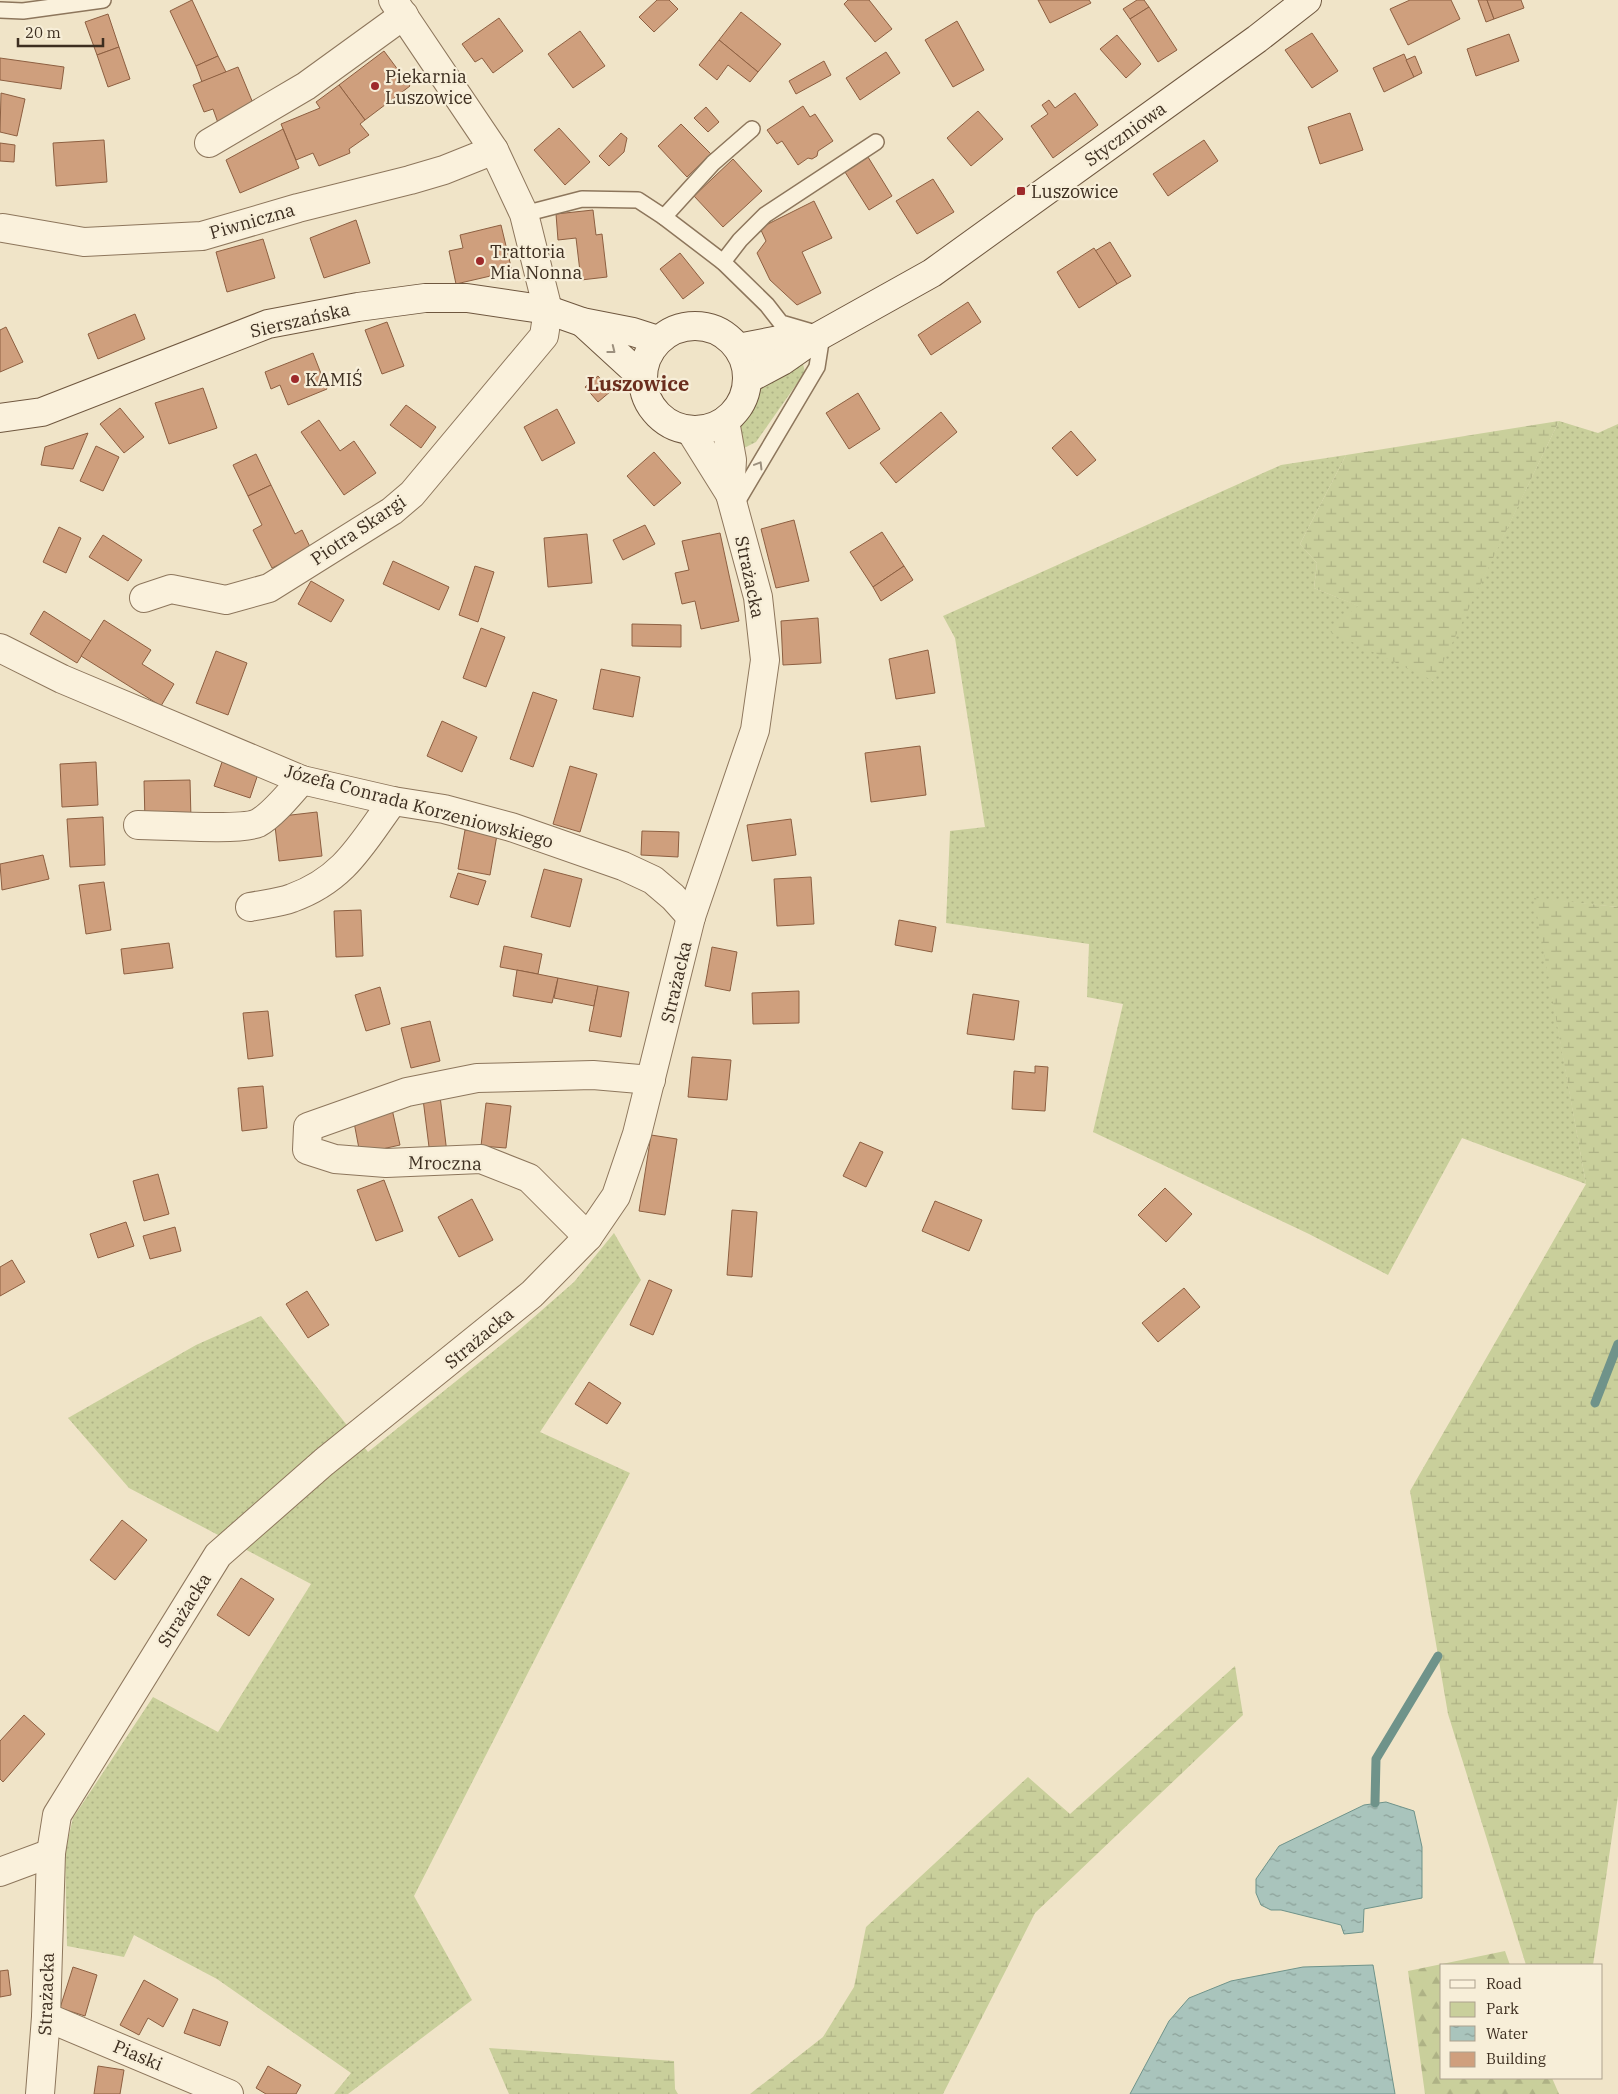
<svg xmlns="http://www.w3.org/2000/svg" width="1618" height="2094" font-family="'IBM Plex Serif',serif">
<style>
.green{fill:url(#green-dots)}
.forest{fill:url(#forest-firs)}
.wetland{fill:url(#wetland-marsh)}
.water{fill:url(#water-ripples);stroke:#6f938a}
.lines{fill:none;stroke-linecap:round;stroke-linejoin:round}
.stream{stroke:#6f938a;stroke-width:9}
.building{fill:#cf9f7d;stroke:#8d5f41}
.lane-casing{stroke:#8d765c;stroke-width:18}
.street-casing{stroke:#8d765c;stroke-width:30}
.secondary-casing{stroke:#6f573f;stroke-width:30}
.lane{stroke:#faf1dc;stroke-width:15}
.street{stroke:#faf1dc;stroke-width:28}
.secondary{stroke:#faf1dc;stroke-width:28}
.oneway{stroke:#9c907e}
.poi-dot{fill:#9e2a2b;stroke:#f7eed8;stroke-width:2}
.labels{text-anchor:middle;dominant-baseline:central;stroke-width:4.5;stroke-linejoin:round;paint-order:stroke}
.poi-label{font-size:18px;fill:#3d2e20;stroke:#f7eed8;text-anchor:start}
.street-label{font-size:18px;fill:#3d2e20;stroke:#f7eed8}
.quarter-label{font-size:20px;font-weight:bold;fill:#6b2e1e;stroke:#f7eed8}
</style>
<defs>
<pattern id="green-dots" width="8" height="8" patternUnits="userSpaceOnUse" patternTransform="scale(1.25)"><rect width="8" height="8" fill="#c9cf9b"/><path d="M2 2h.1M6 6h.1" fill="none" stroke="#aeb285" stroke-width="1.8" stroke-linecap="round"/></pattern>
<pattern id="forest-firs" width="22" height="20" patternUnits="userSpaceOnUse" patternTransform="scale(1.25)"><rect width="22" height="20" fill="#c9cf9b"/><path d="M5 1l3.5 6h-7zM16 11l3.5 6h-7z" fill="#aeb285"/></pattern>
<pattern id="wetland-marsh" width="20" height="14" patternUnits="userSpaceOnUse" patternTransform="scale(1.25)"><rect width="20" height="14" fill="#c9cf9b"/><path d="M1 5h8M5 5V1M11 12h8M15 12V8" fill="none" stroke="#aeb285"/></pattern>
<pattern id="water-ripples" width="26" height="14" patternUnits="userSpaceOnUse" patternTransform="scale(1.25)"><rect width="26" height="14" fill="#a9c4bc"/><path d="M2 4q2-2 4 0t4 0M15 11q2-2 4 0t4 0" fill="none" stroke="#8ba098"/></pattern>
</defs>
<rect width="100%" height="100%" fill="#f0e4c8"/>
<!-- green -->
<g class="green">
<path d="M803,364L805,372L756,442L738,451C731,398 760,383 803,364Z"/>
<path d="M1559,421L1598,433L1618,424V907L1535,899L1586,1184L1462,1138L1388,1275L1309,1234L1093,1132L1123,1004L1087,997L1089,944L946,923L950,831L985,827L955,638L943,616L1281,465L1346,455L1300,544L1317,563L1314,588L1359,606L1433,681Z"/>
<path d="M614,1233L641,1280L540,1432L630,1473L414,1896L472,2000L348,2094H334L351,2073L217,1979L134,1935L124,1957L67,1946L65,1852L73,1818L153,1697L218,1732L311,1584L129,1488L68,1418L196,1345L261,1316L368,1452L517,1332L574,1282Z"/>
</g>
<!-- forest -->
<path class="forest" d="M1505,1951L1510,1965H1442V2078H1552L1559,2094H1425L1408,1971Z"/>
<!-- wetland -->
<g class="wetland">
<path d="M1559,421L1434,681L1329,631L1358,606L1314,588L1317,563L1300,544L1346,455Z"/>
<path d="M1534,898L1618,907V1796L1593,1965H1526L1448,1714L1410,1491L1586,1184Z"/>
<path d="M1235,1666L1243,1715L1035,1913L943,2094H750L823,2037L854,1987L866,1927L1028,1777L1070,1814Z"/>
<path d="M489,2048L674,2061L675,2089L678,2094H509Z"/>
</g>
<!-- water -->
<g class="water">
<path d="M1386,1802L1414,1811L1422,1847V1898L1364,1909L1363,1932L1344,1934L1341,1925L1281,1910H1271L1261,1905L1256,1893V1879L1279,1846L1364,1805Z"/>
<path d="M1373,1965L1395,2094H1130L1169,2021L1189,1998L1231,1981L1303,1967Z"/>
</g>
<g class="lines">
<!-- stream -->
<g class="stream">
<path d="M1595,1403L1618,1344"/>
<path d="M1375,1803L1376,1759L1438,1656"/>
</g>
</g>
<!-- building -->
<g class="building">
<path d="M192,0L218,56L196,66L170,11Z"/>
<path d="M657,0H669L678,9L654,32L639,17Z"/>
<path d="M848,0H869L892,29L875,42L844,4Z"/>
<path d="M1038,0H1089L1091,3L1050,23Z"/>
<path d="M1137,0H1144L1149,7L1130,19L1123,9Z"/>
<path d="M1410,0H1451L1460,19L1408,45L1390,9Z"/>
<path d="M1478,0H1487L1494,19L1486,22Z"/>
<path d="M1487,0H1521L1524,8L1494,19Z"/>
<path d="M1149,7L1177,50L1158,62L1130,19Z"/>
<path d="M741,12L781,44L758,72L719,40Z"/>
<path d="M108,14L119,47L97,55L85,22Z"/>
<path d="M499,18L523,51L493,73L482,58L475,62L462,44Z"/>
<path d="M957,21L984,70L953,87L925,40Z"/>
<path d="M580,31L605,66L573,88L548,54Z"/>
<path d="M1312,33L1338,71L1312,88L1285,50Z"/>
<path d="M1509,34L1519,61L1476,76L1467,49Z"/>
<path d="M1117,35L1141,64L1126,78L1100,49Z"/>
<path d="M719,40L758,72L750,82L728,65L717,80L699,65Z"/>
<path d="M119,47L130,79L108,87L97,55Z"/>
<path d="M384,51L410,86L365,120L339,85Z"/>
<path d="M886,52L900,73L860,100L846,78Z"/>
<path d="M1404,54L1414,77L1384,92L1373,68Z"/>
<path d="M218,56L226,72L202,82L196,66Z"/>
<path d="M1415,56L1422,73L1414,77L1406,60Z"/>
<path d="M0,58L64,67L61,89L0,80Z"/>
<path d="M824,61L831,75L796,94L789,81Z"/>
<path d="M238,67L255,108L218,123L213,109L204,112L193,85Z"/>
<path d="M339,85L365,120L360,124L369,135L349,149L350,153L319,166L313,153L296,160L281,124L320,108L316,102Z"/>
<path d="M1,93L25,99L17,136L0,132Z"/>
<path d="M1075,93L1098,125L1053,158L1031,126L1048,114L1042,105L1049,100L1055,108Z"/>
<path d="M803,106L810,117L815,114L833,141L818,151L817,156L812,159L808,158L798,165L782,141L777,144L767,130Z"/>
<path d="M706,107L719,122L708,132L694,118Z"/>
<path d="M978,111L1003,139L971,166L947,138Z"/>
<path d="M1350,113L1363,150L1320,164L1308,127Z"/>
<path d="M681,124L711,154L687,177L658,146Z"/>
<path d="M559,128L590,162L565,185L534,150Z"/>
<path d="M283,129L299,168L240,193L226,160Z"/>
<path d="M621,133L627,138L624,152L609,166L599,156Z"/>
<path d="M104,140L107,182L56,186L53,143Z"/>
<path d="M1204,140L1218,161L1168,196L1153,174Z"/>
<path d="M0,143L15,145L14,162L0,161Z"/>
<path d="M868,157L892,196L869,210L845,172Z"/>
<path d="M733,159L762,191L723,227L694,196Z"/>
<path d="M933,179L954,212L917,234L896,201Z"/>
<path d="M814,201L832,238L802,252L821,293L797,305L770,280L757,253L766,241L760,228Z"/>
<path d="M593,210L596,235L602,234L607,277L581,280L576,238L558,240L556,214Z"/>
<path d="M356,220L370,263L324,278L310,238Z"/>
<path d="M501,225L512,271L456,284L449,251L463,248L460,235Z"/>
<path d="M263,239L275,278L227,292L216,252Z"/>
<path d="M1110,242L1131,276L1117,284L1095,251Z"/>
<path d="M1094,248L1117,284L1079,308L1057,272Z"/>
<path d="M680,253L704,283L683,299L660,269Z"/>
<path d="M968,302L981,322L931,355L918,335Z"/>
<path d="M135,314L145,339L98,359L88,334Z"/>
<path d="M387,322L404,366L382,374L365,330Z"/>
<path d="M6,327L23,362L0,372V330Z"/>
<path d="M313,353L327,389L288,405L280,385L271,389L265,372Z"/>
<path d="M598,376L611,391L598,402L585,387Z"/>
<path d="M203,388L217,428L169,444L155,403Z"/>
<path d="M858,393L880,429L849,449L826,413Z"/>
<path d="M406,405L436,427L421,448L390,425Z"/>
<path d="M120,408L144,437L124,453L100,424Z"/>
<path d="M557,409L575,443L542,461L524,427Z"/>
<path d="M941,412L957,432L896,483L880,463Z"/>
<path d="M319,420L340,451L354,441L376,473L344,495L301,432Z"/>
<path d="M1071,431L1096,460L1077,476L1052,448Z"/>
<path d="M88,433L73,469L41,465L45,447Z"/>
<path d="M96,446L119,457L103,491L80,481Z"/>
<path d="M654,452L681,483L654,506L627,476Z"/>
<path d="M256,454L271,485L248,496L233,465Z"/>
<path d="M271,485L295,534L302,530L311,549L272,568L253,530L262,525L248,496Z"/>
<path d="M794,520L809,581L776,588L761,529Z"/>
<path d="M645,525L655,544L623,560L613,540Z"/>
<path d="M59,527L81,538L66,573L43,562Z"/>
<path d="M882,532L904,566L873,587L850,552Z"/>
<path d="M720,533L739,621L701,629L695,601L682,604L675,573L689,570L682,541Z"/>
<path d="M587,534L592,583L548,587L544,538Z"/>
<path d="M103,535L142,560L128,581L89,557Z"/>
<path d="M393,561L449,587L439,610L383,584Z"/>
<path d="M475,566L494,572L478,622L459,615Z"/>
<path d="M904,566L913,580L881,601L873,587Z"/>
<path d="M311,581L344,600L331,622L298,604Z"/>
<path d="M44,611L91,641L77,663L30,634Z"/>
<path d="M818,618L821,663L783,665L781,621Z"/>
<path d="M104,620L151,650L142,664L174,684L161,706L81,656Z"/>
<path d="M632,624L681,625V647L632,646Z"/>
<path d="M481,628L505,637L486,687L463,678Z"/>
<path d="M928,650L935,693L896,699L889,659Z"/>
<path d="M216,651L247,663L228,715L196,703Z"/>
<path d="M601,669L640,677L633,717L593,709Z"/>
<path d="M533,692L557,700L533,767L510,759Z"/>
<path d="M442,721L477,737L462,772L427,756Z"/>
<path d="M920,746L926,795L871,802L865,753Z"/>
<path d="M96,762L98,805L62,807L60,764Z"/>
<path d="M222,762L258,774L250,798L214,786Z"/>
<path d="M570,766L597,774L580,832L553,824Z"/>
<path d="M190,780L191,819L145,821L144,781Z"/>
<path d="M317,812L322,856L279,861L274,817Z"/>
<path d="M103,817L105,865L70,867L67,819Z"/>
<path d="M791,819L796,855L752,861L747,825Z"/>
<path d="M465,830L497,835L490,875L458,869Z"/>
<path d="M642,831L679,832L678,857L641,855Z"/>
<path d="M43,855L49,879L2,890L0,864Z"/>
<path d="M544,869L582,879L570,927L531,917Z"/>
<path d="M458,873L486,881L478,905L450,897Z"/>
<path d="M811,877L814,924L777,926L774,879Z"/>
<path d="M104,882L111,930L86,934L79,885Z"/>
<path d="M361,910L363,956L336,957L334,911Z"/>
<path d="M899,920L936,927L932,952L895,945Z"/>
<path d="M169,943L173,968L124,974L121,949Z"/>
<path d="M504,946L542,954L538,974L500,967Z"/>
<path d="M712,947L737,952L730,991L705,986Z"/>
<path d="M517,970L558,978L552,1003L513,996Z"/>
<path d="M558,978L598,986L594,1006L554,998Z"/>
<path d="M598,986L629,992L621,1037L589,1031Z"/>
<path d="M380,987L390,1024L366,1031L355,995Z"/>
<path d="M799,991V1023L753,1024L752,993Z"/>
<path d="M973,994L1019,1001L1014,1040L967,1034Z"/>
<path d="M268,1011L273,1056L248,1059L243,1013Z"/>
<path d="M430,1021L440,1061L411,1068L401,1028Z"/>
<path d="M692,1057L731,1060L727,1100L688,1097Z"/>
<path d="M1035,1066L1048,1067L1045,1111L1012,1109L1014,1071L1035,1073Z"/>
<path d="M263,1086L267,1128L242,1131L238,1088Z"/>
<path d="M440,1096L447,1153L430,1155L423,1099Z"/>
<path d="M486,1103L511,1106L506,1148L481,1146Z"/>
<path d="M392,1109L400,1145L360,1154L353,1117Z"/>
<path d="M651,1135L677,1139L665,1215L639,1211Z"/>
<path d="M860,1142L883,1152L866,1187L843,1176Z"/>
<path d="M158,1174L169,1214L144,1221L133,1181Z"/>
<path d="M384,1180L403,1231L376,1241L357,1190Z"/>
<path d="M1165,1188L1192,1214L1166,1242L1138,1215Z"/>
<path d="M472,1199L493,1240L459,1257L438,1217Z"/>
<path d="M935,1201L982,1220L969,1251L922,1231Z"/>
<path d="M732,1210L757,1212L752,1277L727,1275Z"/>
<path d="M126,1222L134,1246L98,1258L90,1234Z"/>
<path d="M175,1227L181,1251L150,1259L143,1236Z"/>
<path d="M12,1260L25,1282L0,1296V1267Z"/>
<path d="M649,1280L672,1290L653,1335L630,1325Z"/>
<path d="M1184,1288L1200,1307L1158,1342L1142,1323Z"/>
<path d="M307,1291L329,1325L308,1338L286,1304Z"/>
<path d="M589,1382L621,1403L607,1424L575,1404Z"/>
<path d="M122,1520L147,1540L115,1580L90,1560Z"/>
<path d="M241,1578L274,1599L249,1636L217,1615Z"/>
<path d="M24,1715L45,1734L3,1782L0,1779V1741Z"/>
<path d="M73,1967L97,1975L85,2016L60,2008Z"/>
<path d="M8,1970L11,1995L0,1997V1971Z"/>
<path d="M144,1980L178,1999L163,2027L148,2018L139,2035L120,2025Z"/>
<path d="M193,2009L228,2022L220,2046L184,2033Z"/>
<path d="M98,2066L124,2070L120,2094H94Z"/>
<path d="M268,2066L301,2085L296,2094H266L256,2088Z"/>
</g>
<g class="lines">
<!-- lane casing -->
<g class="lane-casing">
<g id="lane">
<path d="M0,10L23,11L103,0"/>
<path d="M524,214L582,199L638,200L664,217L723,262L767,305L781,323L822,335L817,367L734,507"/>
<path d="M664,217L713,163L752,129"/>
<path d="M723,262L740,240L765,215L876,142"/>
</g>
</g>
<!-- street casing -->
<g class="street-casing">
<g id="street">
<path d="M209,143L306,86L404,15"/>
<path d="M3,228L84,242L202,236L298,208L410,180L444,170L494,150"/>
<path d="M690,430L730,494"/>
<path d="M144,598L171,589L226,600L269,588L392,511L412,494L544,336L548,310L524,214L494,150L393,0"/>
<path d="M0,648L62,679L302,780L393,801L444,809L511,827L623,866L653,880L673,897L691,917"/>
<path d="M138,825C161,825 241,831 258,823C273,815 291,792 302,780"/>
<path d="M250,907C264,904 279,903 292,898C345,879 362,843 393,801"/>
<path d="M588,1237L529,1178L481,1159L386,1163L335,1159L307,1150L308,1127L407,1092L477,1078L593,1075L651,1080"/>
<path d="M0,1872L51,1853"/>
<path d="M46,2017L229,2094"/>
<path d="M40,2094L46,2017L51,1853L57,1815L218,1555L324,1462L532,1294L588,1237L616,1196L637,1134L691,917L755,730L765,660L758,597L730,494L732,460L725,421"/>
</g>
</g>
<!-- secondary casing -->
<g class="secondary-casing">
<g id="secondary">
<path d="M582,322L642,377"/>
<circle cx="695" cy="378" r="52"/>
<path d="M738,348L779,340H812"/>
<path d="M748,379L782,361L812,340L932,273L1257,39L1307,0"/>
<path d="M0,418L42,412L268,324L358,307L425,298H467L548,310L582,322L633,332L658,340"/>
</g>
</g>
<!-- lane -->
<use href="#lane" class="lane"/>
<!-- street -->
<use href="#street" class="street"/>
<!-- secondary -->
<use href="#secondary" class="secondary"/>
</g>
<!-- one-way arrows -->
<defs><path id="oneway-chevron" d="M-2-3.5L2.5 0L-2 3.5" fill="none" stroke-width="1.6" stroke-linecap="round" stroke-linejoin="round" transform="scale(1.25)"/></defs>
<g class="oneway">
<use href="#oneway-chevron" transform="translate(612 350) rotate(38)"/>
<use href="#oneway-chevron" transform="translate(759 465) rotate(-59)"/>
</g>
<!-- markers -->
<g class="poi-dot">
<circle cx="375" cy="86" r="5"/>
<rect x="1016" y="186" width="10" height="10" rx="2.5"/>
<circle cx="480" cy="261" r="5"/>
<circle cx="295" cy="379" r="5"/>
</g>
<g class="labels">
<!-- poi labels -->
<g class="poi-label">
<text x="385" y="76">Piekarnia<tspan x="385" dy="21">Luszowice</tspan></text>
<text x="1031" y="191">Luszowice</text>
<text x="490" y="251">Trattoria<tspan x="490" dy="21">Mia Nonna</tspan></text>
<text x="305" y="379">KAMIŚ</text>
</g>
<!-- street labels -->
<g class="street-label">
<text transform="translate(1125 134) rotate(-36)">Styczniowa</text>
<text transform="translate(252 221) rotate(-16)">Piwniczna</text>
<text transform="translate(300 320) rotate(-13)">Sierszańska</text>
<text transform="translate(358 530) rotate(-34)">Piotra Skargi</text>
<text transform="translate(750 577) rotate(78)">Strażacka</text>
<text transform="translate(419 806) rotate(15)">Józefa Conrada Korzeniowskiego</text>
<text transform="translate(676 982) rotate(-77)">Strażacka</text>
<text transform="translate(445 1163) rotate(1)">Mroczna</text>
<text transform="translate(479 1338) rotate(-40)">Strażacka</text>
<text transform="translate(184 1610) rotate(-58)">Strażacka</text>
<text transform="translate(46 1994) rotate(-88)">Strażacka</text>
<text transform="translate(138 2055) rotate(23)">Piaski</text>
</g>
<!-- quarter labels -->
<g class="quarter-label">
<text x="638" y="383">Luszowice</text>
</g>
</g>
<!-- legend -->
<rect x="1440" y="1964" width="162" height="115" fill="#f7eed8" stroke="#ada18e"/>
<rect x="1450" y="1980" width="25" height="8" fill="#faf1dc" stroke="#ada18e"/>
<text x="1486" y="1989" font-size="15" fill="#3d2e20">Road</text>
<rect x="1450" y="2002" width="25" height="15" fill="#c9cf9b" stroke="#ada18e"/>
<text x="1486" y="2014" font-size="15" fill="#3d2e20">Park</text>
<rect x="1450" y="2026" width="25" height="15" fill="url(#water-ripples)" stroke="#ada18e"/>
<text x="1486" y="2039" font-size="15" fill="#3d2e20">Water</text>
<rect x="1450" y="2052" width="25" height="15" fill="#cf9f7d" stroke="#ada18e"/>
<text x="1486" y="2064" font-size="15" fill="#3d2e20">Building</text>
<!-- scale -->
<path d="M18 38v8h85v-8" fill="none" stroke="#3d2e20" stroke-width="2.5"/>
<text x="25" y="38" font-size="15" fill="#3d2e20" stroke="#f7eed8" stroke-width="4" paint-order="stroke">20 m</text>
</svg>
